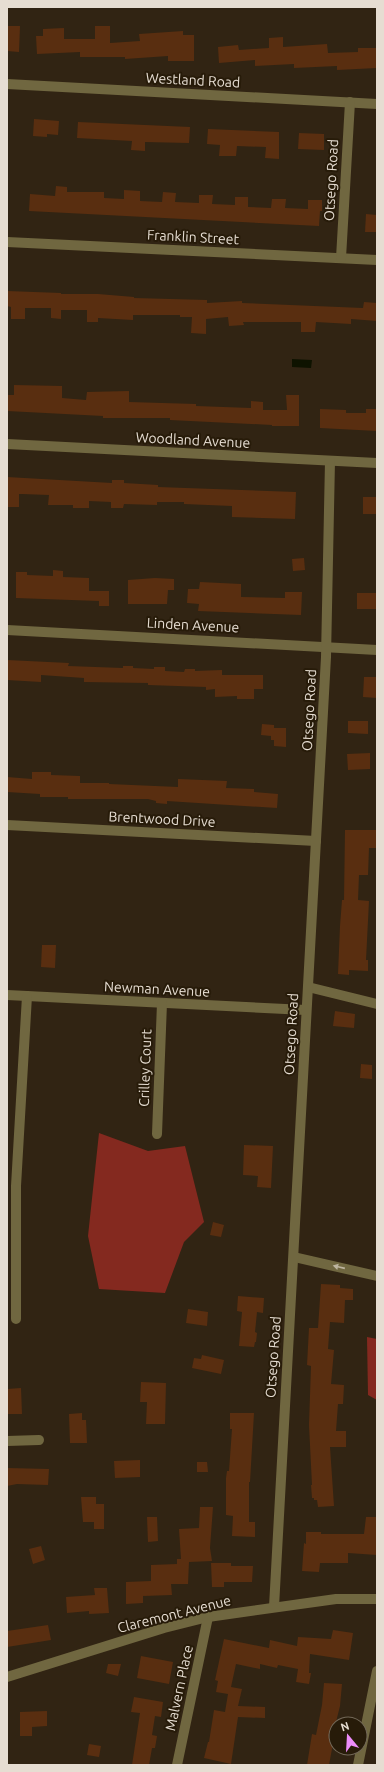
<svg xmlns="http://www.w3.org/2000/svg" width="384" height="1772" font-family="Ubuntu,sans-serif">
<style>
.forest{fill:#84291f}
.water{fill:#0e1300}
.building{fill:#592e10}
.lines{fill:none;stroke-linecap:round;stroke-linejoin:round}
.street{stroke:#706740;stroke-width:10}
.oneway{fill:#bdb49f}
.labels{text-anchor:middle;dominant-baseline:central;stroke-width:4;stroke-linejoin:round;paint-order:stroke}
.street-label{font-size:14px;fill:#e6ddd2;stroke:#271b09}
</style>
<rect width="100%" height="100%" fill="#312413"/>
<!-- forest -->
<g class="forest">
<path d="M99,1133L148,1151L185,1146L204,1222L184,1242L165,1293L99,1289L88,1236Z"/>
<path d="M367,1337L377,1339V1400L368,1395Z"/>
</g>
<!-- water -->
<path class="water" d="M292,359L312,360L311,368L292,367Z"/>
<!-- building -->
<g class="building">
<path d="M8,26H20L19,52L7,51Z"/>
<path d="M95,26H110V43L140,41L139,34L183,31V35H194V61H168V56L125,59V57H80V52L37,54L36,36H43V29L64,28V39H95Z"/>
<path d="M283,37V47L327,44L328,53L358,52V48H377V68L337,70V66L294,68V64L255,66V60L219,63L218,47L238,45L239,50L269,48V38Z"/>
<path d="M34,119L59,121L58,135L47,134V137L33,136Z"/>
<path d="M78,122L190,127L189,143L145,142V151L131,150L132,141L77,138Z"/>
<path d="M208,129L279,132V159L265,158L266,147L237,146L236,156H219L220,145L207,144Z"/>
<path d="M299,133L324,134V150L298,149Z"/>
<path d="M56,186L67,187V192H104V198L124,199V190L140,191V201L162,202L163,192L176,193L175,202L199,203V195H213L212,204L235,205V197H248V207L271,208L272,199H286L285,208L308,209V200H322V211H320L319,226L29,211L30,194L55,196Z"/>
<path d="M366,214L377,215V232H365Z"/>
<path d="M7,291L61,293V294H98L134,297V298L207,300V303L242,301V303L363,308L364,302L377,303V321L351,319V324L316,322L315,332H301V322H243L244,325L229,326L228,317L206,319V334L191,333L192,317H180V315H133V320L98,318V322H87V310H61V319L51,318V308H25V319H11V307L7,306Z"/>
<path d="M14,385L62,386V398L86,400L87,392L129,391V402L196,404V406L251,408V401L263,402V410H287L286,395H299V426H272V425L170,420V418H103V416L7,411V395H14Z"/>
<path d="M320,409L346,410V413H366V409H377V431L320,428Z"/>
<path d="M7,477L112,483V480H124V483L158,485V487L296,492L295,519L232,517V506L184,504V502H157V505L124,504L123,508H111V502L89,501V508H73V505H48L49,495L22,494H19V507H7Z"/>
<rect x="363" y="497" width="14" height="17"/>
<path d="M304,558L305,570L293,571L292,559Z"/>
<path d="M53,570L63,571V577L89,578V591H109V606H99V601L16,598V572H27V575L53,576Z"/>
<path d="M155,578L174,579V590H168L167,604H128V580Z"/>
<path d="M200,582L241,584V597L285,598V592H302L301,615L198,611L199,604L187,603L188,589H199Z"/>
<path d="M357,593H377L376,609H357Z"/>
<path d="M7,660L69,663L68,666L123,668V666H133V668L154,669V667H165V671L184,672L185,669H195V671L222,670V675H263V689H254V699H237V696L215,697V689L206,690V687L148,685V683L84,682V678L41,675V682L7,680Z"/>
<path d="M364,677H377V698L363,697Z"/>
<path d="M348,721H368V734L348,733Z"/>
<path d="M262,724L274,725V728H286V747L274,746V740H271V736L261,735Z"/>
<path d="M370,753V769L348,770L347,754Z"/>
<path d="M32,772H51V775L80,776V783H109V784L178,787V779L227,781L226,788L254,789V792L278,794L277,808L167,801V804L156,803V801L148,799H68V797H40V794L7,792V777L32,779Z"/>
<path d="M345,830H377V848H369L368,875H359L358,900L369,901L366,960H368V971L349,970V975L338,974L340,926L342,900H344Z"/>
<path d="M42,945H56L55,968L41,967Z"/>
<path d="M335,1011L355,1014L354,1028L333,1026Z"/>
<path d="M361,1064L372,1065V1079L360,1078Z"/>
<path d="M244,1145L273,1146L271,1188L257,1187L258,1176L243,1175Z"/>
<path d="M213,1222L224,1225L221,1237L210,1235Z"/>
<path d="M321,1284L340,1285V1288L353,1289V1300H345L344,1323L330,1322L328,1349L334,1350L331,1384L344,1385L343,1404H338L336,1431H346V1447H330L334,1506L318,1507L317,1500H314V1498H312L311,1485H312L309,1425L311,1366L307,1365L309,1328H318Z"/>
<path d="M238,1296L264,1298L263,1313L257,1312L255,1332L257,1333L256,1342H255L254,1347L239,1346L242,1312L237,1311Z"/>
<path d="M188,1309L208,1312L207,1326L186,1323Z"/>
<path d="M202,1355L224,1360L221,1374L192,1368L194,1358L201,1359Z"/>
<path d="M141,1382L166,1383L165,1424H146L147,1402H140Z"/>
<path d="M21,1388L22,1414H7V1389Z"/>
<path d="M82,1413V1420H86L87,1443H70L69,1414Z"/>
<path d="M230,1413H254L250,1482H249V1522H255V1537L232,1536L233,1516L226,1515V1478L227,1471H229L232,1429H230Z"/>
<path d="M140,1460V1477L115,1478L114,1461Z"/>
<path d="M197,1462H207L208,1472H197Z"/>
<path d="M7,1468L49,1469L48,1485L17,1484L7,1486Z"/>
<path d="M81,1497H96V1504H104V1529H94V1522H83Z"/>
<path d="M200,1507H213L210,1548L212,1561L189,1562L188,1584H171L172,1595L143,1596V1603L126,1604V1582L151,1581V1565L177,1564V1559H181L179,1529L199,1528Z"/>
<path d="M147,1517H157L158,1541L148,1542Z"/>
<path d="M366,1517H377V1555L348,1553V1563H320L319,1572L302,1571L304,1543L306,1544V1532H321V1534H364Z"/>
<path d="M41,1546L45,1560L33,1564L29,1549Z"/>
<path d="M211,1563H231V1566H253L252,1582H224V1587H212Z"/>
<path d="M94,1588H107L109,1613L89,1614V1611L67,1613L66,1597L95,1595Z"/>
<path d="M48,1625L51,1640L7,1647V1631Z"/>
<path d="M333,1630L353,1633L349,1660L310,1654L309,1673H311L309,1684L296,1682L298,1669L278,1665L277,1668L260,1664V1669L236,1664L231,1687L242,1689L238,1706L265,1707V1718L238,1717L231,1764L204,1758L208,1742H209L214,1710L225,1712L228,1694L216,1692L218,1681L215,1680L224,1639L269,1648L270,1640L297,1646L298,1637L331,1639Z"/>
<path d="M141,1656L173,1662L169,1684L137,1678Z"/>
<path d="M108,1664H121L118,1676L106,1673Z"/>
<path d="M324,1683L342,1684L340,1706L332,1738H334L329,1765H307L312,1734L316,1735L322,1705Z"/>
<path d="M134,1697L163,1702L161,1717L155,1716L152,1735L157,1736L155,1748H152L149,1765H132L140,1713L131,1712Z"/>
<path d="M47,1711V1726L32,1727V1736H20V1712Z"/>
<path d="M89,1744L101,1746L99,1757L87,1755Z"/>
</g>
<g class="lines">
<!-- street -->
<g class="street">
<path d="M7,84L377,104"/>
<path d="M7,242L377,260"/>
<path d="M341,258L350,102"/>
<path d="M7,444L377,463"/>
<path d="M7,630L377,650"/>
<path d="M7,825L316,841"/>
<path d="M308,987L377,1004"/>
<path d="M7,995L306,1010"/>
<path d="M157,1134L162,1003"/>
<path d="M294,1257L377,1276"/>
<path d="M16,1319V1186L27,996"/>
<path d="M7,1441L39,1440"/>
<path d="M274,1607L326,657L330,461"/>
<path d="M7,1677L164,1628L208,1617L336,1599H377"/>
<path d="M177,1765L208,1617"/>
<path d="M358,1765L377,1671"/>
</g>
</g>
<!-- one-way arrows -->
<defs><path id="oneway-solid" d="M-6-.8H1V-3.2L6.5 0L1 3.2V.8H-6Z"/></defs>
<use class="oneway" href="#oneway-solid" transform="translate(339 1267) rotate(-167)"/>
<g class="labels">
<!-- street labels -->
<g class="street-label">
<text transform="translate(193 80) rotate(3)">Westland Road</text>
<text transform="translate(331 180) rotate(-87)">Otsego Road</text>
<text transform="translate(193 237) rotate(3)">Franklin Street</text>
<text transform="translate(193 440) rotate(3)">Woodland Avenue</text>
<text transform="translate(193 625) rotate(3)">Linden Avenue</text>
<text transform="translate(309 710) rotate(-87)">Otsego Road</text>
<text transform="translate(162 819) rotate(3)">Brentwood Drive</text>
<text transform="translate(157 989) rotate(3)">Newman Avenue</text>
<text transform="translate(291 1034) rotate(-87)">Otsego Road</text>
<text transform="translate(145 1068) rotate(-88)">Crilley Court</text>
<text transform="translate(273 1357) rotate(-86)">Otsego Road</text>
<text transform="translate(174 1614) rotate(-14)">Claremont Avenue</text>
<text transform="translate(179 1688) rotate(-78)">Malvern Place</text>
</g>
</g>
<!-- border -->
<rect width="384" height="1772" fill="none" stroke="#e6ddd2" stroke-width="16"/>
<!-- north arrow -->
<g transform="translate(348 1736) rotate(342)"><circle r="19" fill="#271b09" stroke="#736959"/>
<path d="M0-3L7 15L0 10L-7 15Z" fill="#ed8cfa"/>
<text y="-6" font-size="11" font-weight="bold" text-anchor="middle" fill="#e6ddd2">N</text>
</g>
</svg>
